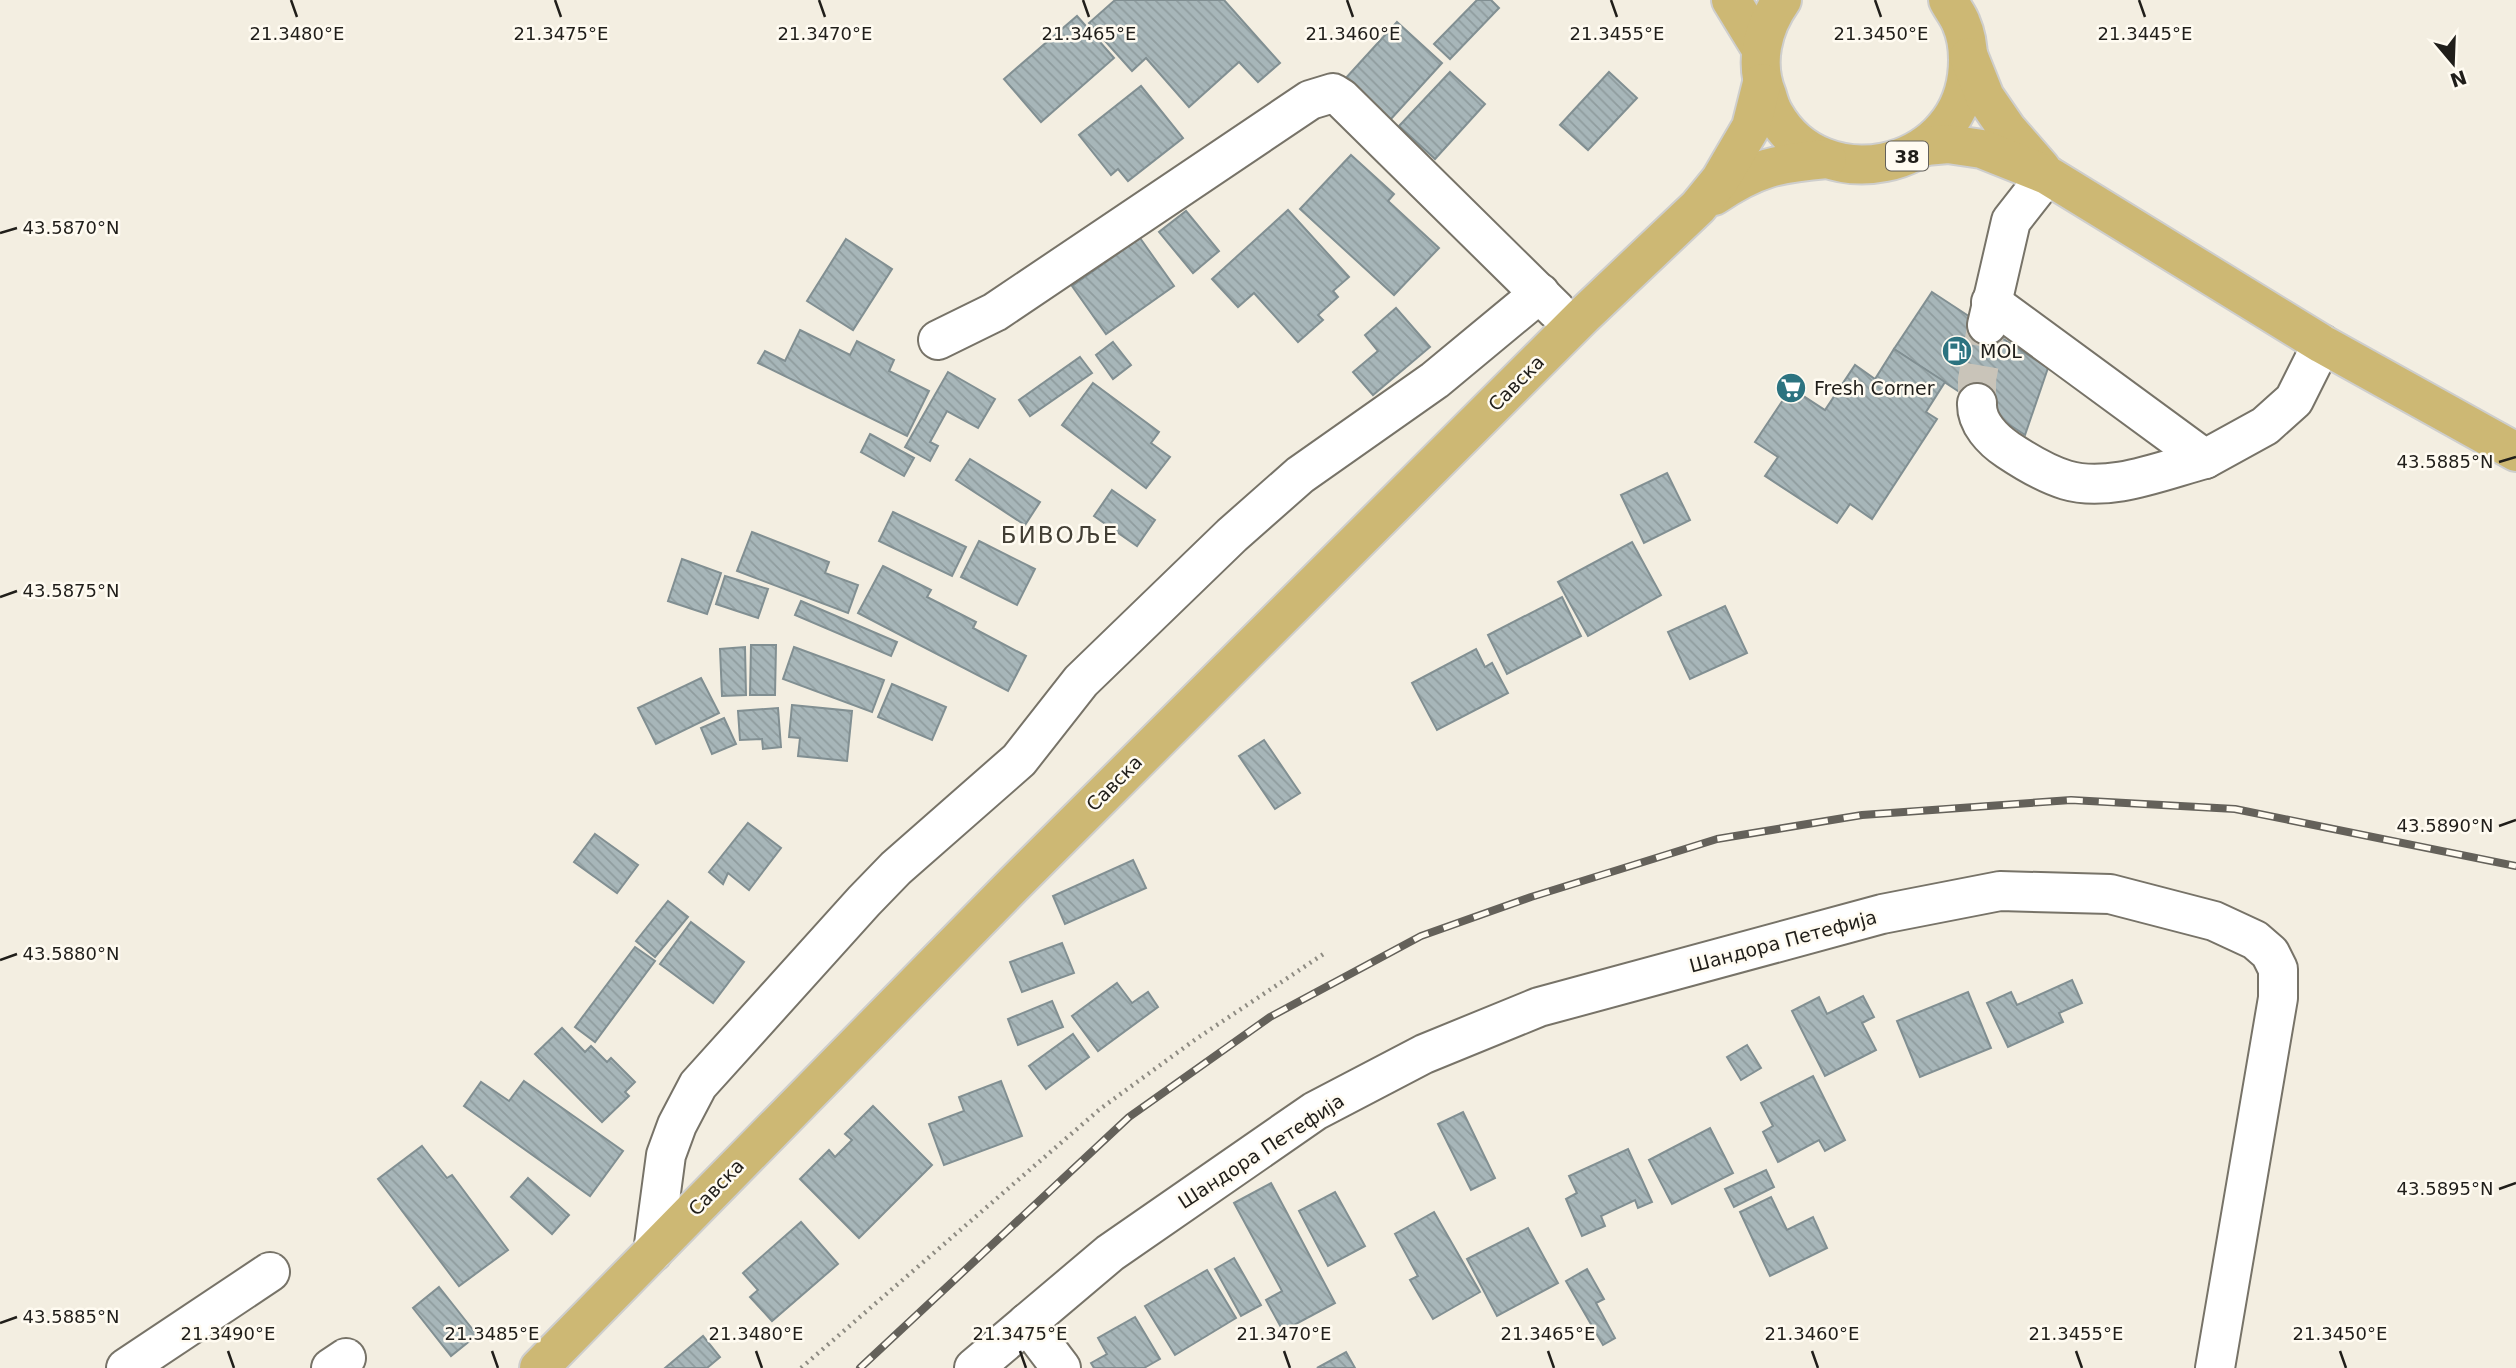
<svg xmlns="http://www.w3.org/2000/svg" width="2516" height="1368" font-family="'DejaVu Sans',sans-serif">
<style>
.building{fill:url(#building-back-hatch);stroke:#818f92;stroke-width:2}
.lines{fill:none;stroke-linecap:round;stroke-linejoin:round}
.minor-tunnel{stroke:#c9c4b9;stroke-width:38;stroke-dasharray:38 19;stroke-linecap:butt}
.minor-casing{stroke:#777368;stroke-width:42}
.major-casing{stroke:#cececd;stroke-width:42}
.path{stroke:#8e8b82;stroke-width:4.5;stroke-dasharray:2 5;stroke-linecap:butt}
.minor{stroke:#fff;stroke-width:38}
.major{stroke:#cdb874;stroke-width:38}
.rail-casing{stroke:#64615a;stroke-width:8}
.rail{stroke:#fffbf1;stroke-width:5;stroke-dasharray:16;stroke-linecap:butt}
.ticks{fill:none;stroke:#201e1a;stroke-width:2.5}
.labels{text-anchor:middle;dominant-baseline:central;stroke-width:5;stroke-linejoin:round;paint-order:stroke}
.shield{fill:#fffbf1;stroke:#63605a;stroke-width:2}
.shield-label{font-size:18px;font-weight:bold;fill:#201e1a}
.poi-label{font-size:19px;fill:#201e1a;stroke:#fffbf1;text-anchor:start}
.street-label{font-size:19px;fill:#201e1a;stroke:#fffbf1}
.quarter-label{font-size:23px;letter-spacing:2px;fill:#423e34;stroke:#fffbf1}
.ticks-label{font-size:18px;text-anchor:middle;fill:#201e1a;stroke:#fffbf1;stroke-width:5;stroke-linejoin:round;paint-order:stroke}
</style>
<defs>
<pattern id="building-back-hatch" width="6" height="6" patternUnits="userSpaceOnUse" patternTransform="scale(1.75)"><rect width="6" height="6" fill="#a7b6b9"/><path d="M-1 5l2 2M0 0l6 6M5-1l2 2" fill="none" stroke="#8f9c9e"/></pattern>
</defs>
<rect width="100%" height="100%" fill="#f3eee1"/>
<!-- building -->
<g class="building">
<path d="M1115,0H1224L1280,63L1258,82L1239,62L1189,107L1146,58L1132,71L1089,23Z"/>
<path d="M1477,0H1491L1499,8L1450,59L1434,44Z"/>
<path d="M1077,16L1114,58L1041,122L1004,79Z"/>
<path d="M1397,22L1442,63L1390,120L1345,79Z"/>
<path d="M1450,72L1485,104L1435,159L1399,126Z"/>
<path d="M1609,72L1637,98L1588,150L1560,125Z"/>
<path d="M1141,86L1183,138L1128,181L1118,169L1111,175L1079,135Z"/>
<path d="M1351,155L1394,194L1388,201L1439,248L1394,295L1300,209Z"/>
<path d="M1288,210L1349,277L1333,291L1338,297L1318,315L1323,320L1298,342L1254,293L1238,307L1212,279Z"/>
<path d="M1186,211L1219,251L1193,273L1159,232Z"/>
<path d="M1140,238L1174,286L1106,334L1072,286Z"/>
<path d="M846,239L892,269L853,330L807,301Z"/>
<path d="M1932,292L2048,368L2025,435L1894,349Z"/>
<path d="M1396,308L1430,347L1373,395L1353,372L1378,351L1365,335Z"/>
<path d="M800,330L850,355L857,341L894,360L889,371L929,391L907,436L758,363L765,351L785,361Z"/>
<path d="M1113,342L1131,365L1113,379L1096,355Z"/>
<path d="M1894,349L1945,382L1926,412L1937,419L1872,519L1850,504L1837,523L1765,476L1778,457L1755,442L1791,388L1825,410L1855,365L1875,379Z"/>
<path d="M1080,357L1092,373L1030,416L1019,400Z"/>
<path d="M948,372L995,399L978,428L947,411L930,442L938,446L930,461L905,447Z"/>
<path d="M1093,383L1159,432L1151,443L1170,457L1146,488L1062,425Z"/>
<path d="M870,434L914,458L904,476L861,452Z"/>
<path d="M970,459L1040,502L1025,525L956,480Z"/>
<path d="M1667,473L1690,520L1644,543L1621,495Z"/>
<path d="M1112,490L1155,520L1137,546L1094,516Z"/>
<path d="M893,512L966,547L952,576L879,541Z"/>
<path d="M752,532L829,562L825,573L858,585L848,613L737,571Z"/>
<path d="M979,541L1035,569L1017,605L961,577Z"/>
<path d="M1632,542L1661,595L1588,636L1558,582Z"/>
<path d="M682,559L721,573L707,614L668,601Z"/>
<path d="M883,566L931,590L927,597L976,622L973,628L1026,656L1008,691L858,613Z"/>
<path d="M725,576L768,589L758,618L716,604Z"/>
<path d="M1562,597L1581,636L1507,674L1488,635Z"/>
<path d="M801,601L897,642L891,656L795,615Z"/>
<path d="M1725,606L1747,653L1690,679L1668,632Z"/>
<path d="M751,645H776L775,695H750Z"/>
<path d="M745,647L746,695L722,696L720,649Z"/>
<path d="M794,647L884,680L872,712L783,679Z"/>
<path d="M1476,649L1485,667L1492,663L1508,693L1437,730L1412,683Z"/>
<path d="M701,678L719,713L656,744L638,708Z"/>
<path d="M892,684L946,707L932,740L878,717Z"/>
<path d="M792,705L852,711L847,761L798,756L800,738L789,737Z"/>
<path d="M778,708L781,747L763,749L762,739L740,740L738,711Z"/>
<path d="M724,718L736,744L712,754L701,728Z"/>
<path d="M1264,740L1300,793L1275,809L1239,756Z"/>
<path d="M748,823L781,848L749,890L728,873L723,884L709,872Z"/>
<path d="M595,834L638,865L617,893L574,862Z"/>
<path d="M1133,860L1146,888L1065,924L1053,896Z"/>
<path d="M668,901L688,917L655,957L636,941Z"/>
<path d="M691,922L744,962L713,1003L660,964Z"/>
<path d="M1062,943L1074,973L1022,992L1010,962Z"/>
<path d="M635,947L655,961L595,1042L575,1027Z"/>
<path d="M2072,980L2082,1003L2059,1013L2063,1022L2008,1047L1987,1003L2011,992L2017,1005Z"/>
<path d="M1117,983L1132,1003L1148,992L1158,1007L1098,1051L1072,1016Z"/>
<path d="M1968,992L1991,1048L1920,1077L1897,1021Z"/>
<path d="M1863,996L1874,1017L1862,1023L1876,1050L1825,1076L1792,1011L1819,997L1827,1014Z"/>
<path d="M1052,1001L1063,1027L1018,1045L1008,1019Z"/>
<path d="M562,1028L585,1052L591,1046L607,1062L611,1058L635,1082L625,1092L629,1096L602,1122L535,1054Z"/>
<path d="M1073,1034L1089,1057L1046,1089L1029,1066Z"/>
<path d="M1747,1045L1761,1068L1741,1080L1727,1057Z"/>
<path d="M1813,1076L1845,1140L1825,1151L1819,1140L1778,1162L1763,1132L1773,1126L1761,1103Z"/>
<path d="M524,1081L623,1151L590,1196L464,1106L481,1082L509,1101Z"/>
<path d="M1001,1081L1022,1136L944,1165L929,1124L964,1111L959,1097Z"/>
<path d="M873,1106L932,1165L859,1238L800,1179L829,1150L835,1157L852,1140L845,1134Z"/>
<path d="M1463,1112L1495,1178L1471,1190L1438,1124Z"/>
<path d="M1710,1128L1733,1173L1672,1204L1649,1160Z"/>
<path d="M422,1146L447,1178L452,1175L508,1250L459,1286L378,1179Z"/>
<path d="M1628,1149L1652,1202L1638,1208L1635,1200L1601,1216L1605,1226L1582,1236L1566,1199L1577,1193L1569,1176Z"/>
<path d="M1766,1170L1774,1187L1734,1207L1725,1189Z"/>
<path d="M528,1178L569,1215L552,1234L511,1197Z"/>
<path d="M1271,1183L1335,1303L1283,1331L1266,1300L1282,1291L1234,1203Z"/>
<path d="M1335,1192L1365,1246L1328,1266L1299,1211Z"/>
<path d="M1771,1197L1787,1230L1813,1217L1827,1248L1770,1276L1740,1212Z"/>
<path d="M1434,1212L1480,1292L1433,1319L1410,1280L1418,1276L1395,1234Z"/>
<path d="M801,1222L838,1264L772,1321L750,1297L758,1290L743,1273Z"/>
<path d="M1528,1228L1558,1283L1497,1316L1467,1259Z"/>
<path d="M1234,1258L1261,1305L1241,1316L1215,1269Z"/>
<path d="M1587,1269L1604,1299L1596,1303L1615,1338L1603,1345L1566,1281Z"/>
<path d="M1207,1270L1236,1318L1175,1355L1145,1306Z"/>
<path d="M439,1287L477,1335L451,1356L413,1308Z"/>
<path d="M1135,1317L1160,1359L1144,1368H1094L1091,1363L1107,1354L1098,1338Z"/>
<path d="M703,1336L720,1357L707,1368H665Z"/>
<path d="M1346,1352L1355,1368H1317Z"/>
</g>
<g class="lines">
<!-- minor-tunnel -->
<path class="minor-tunnel" d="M1977,403V380L1986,328"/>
<!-- minor casing -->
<g class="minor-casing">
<g id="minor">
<path d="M1991,302L2205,459L2265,426L2294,400L2322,344"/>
<path d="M1987,325L2011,221L2047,175"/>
<path d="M938,340L995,312L1310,100L1333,93L1341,98L1556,310"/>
<path d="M1977,403C1976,423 1993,440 2008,450C2026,462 2046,474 2066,480C2109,493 2163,470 2205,459"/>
<path d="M653,1252L666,1155L677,1125L698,1085L864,901L896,868L1019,760L1081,681L1232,535L1300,475L1435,380L1540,293"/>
<path d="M1027,1323L1061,1368"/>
<path d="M126,1368L270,1272"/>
<path d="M331,1368L346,1358"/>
<path d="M974,1368L1110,1253L1315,1111L1424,1054L1539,1007L1882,914L2000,891L2110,894L2214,921L2255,940L2270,953L2278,969V998L2215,1368"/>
</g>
</g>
<!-- major casing -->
<g class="major-casing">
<g id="major">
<path d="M1731,0L1761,49"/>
<path d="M1782,0C1762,28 1754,63 1767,95C1769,102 1771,109 1775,115C1823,198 1955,171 1967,76C1969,59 1968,39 1961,23C1958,15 1952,8 1948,0"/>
<path d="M1969,57L1985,97L2007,129L2041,168"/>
<path d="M1925,146L1948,144L1982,149L2047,175L2322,344L2516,452"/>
<path d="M1714,196C1755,168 1778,163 1827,159"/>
<path d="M539,1368L1014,884L1583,316L1698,207L1720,180L1751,127L1762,83"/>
</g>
</g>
<!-- path -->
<path class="path" d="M801,1368L1100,1109L1196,1039L1325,953"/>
<!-- minor -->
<use href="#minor" class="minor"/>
<!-- major -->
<use href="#major" class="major"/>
<!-- rail casing -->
<g class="rail-casing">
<path id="rail" d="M860,1368L1129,1117L1270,1017L1421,936L1531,897L1717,839L1862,815L2071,800L2235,809L2516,866"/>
</g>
<!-- rail -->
<use href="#rail" class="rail"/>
</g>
<!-- ticks -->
<path class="ticks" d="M291,0L297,17M555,0L561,17M819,0L825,17M1083,0L1089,17M1347,0L1353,17M1611,0L1617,17M1875,0L1881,17M2139,0L2145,17M0,233L17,228M2499,462L2516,457M0,597L17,591M2499,826L2516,820M0,960L17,954M2499,1189L2516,1183M0,1323L17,1317M228,1351L234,1368M492,1351L498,1368M756,1351L762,1368M1020,1351L1026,1368M1284,1351L1290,1368M1548,1351L1554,1368M1812,1351L1818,1368M2076,1351L2082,1368M2340,1351L2346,1368"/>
<!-- icons -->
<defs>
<g id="fuel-disc" transform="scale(1.575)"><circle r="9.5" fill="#2c7380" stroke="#fffbf1"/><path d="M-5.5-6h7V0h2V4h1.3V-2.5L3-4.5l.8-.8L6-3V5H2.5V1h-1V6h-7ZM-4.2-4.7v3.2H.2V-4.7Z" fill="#fff"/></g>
<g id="supermarket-disc" transform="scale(1.575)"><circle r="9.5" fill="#2c7380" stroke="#fffbf1"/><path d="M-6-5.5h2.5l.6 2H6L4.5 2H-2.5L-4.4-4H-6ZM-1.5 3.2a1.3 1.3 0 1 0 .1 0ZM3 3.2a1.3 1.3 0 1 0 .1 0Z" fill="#fff"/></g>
</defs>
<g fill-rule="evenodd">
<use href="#fuel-disc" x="1957" y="351"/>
<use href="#supermarket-disc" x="1791" y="388"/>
</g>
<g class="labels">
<!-- shield labels -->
<rect class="shield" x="1886" y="141.5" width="42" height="29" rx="5"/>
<g class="shield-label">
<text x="1907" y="156">38</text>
</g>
<!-- poi labels -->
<g class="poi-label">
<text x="1980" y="351">MOL</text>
<text x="1814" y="388">Fresh Corner</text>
</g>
<!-- street labels -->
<g class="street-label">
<text transform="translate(1516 383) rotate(-45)">Савска</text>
<text transform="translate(1114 783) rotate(-45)">Савска</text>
<text transform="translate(1783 941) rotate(-15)">Шандора Петефија</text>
<text transform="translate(1261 1151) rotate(-33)">Шандора Петефија</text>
<text transform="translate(716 1187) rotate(-46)">Савска</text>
</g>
<!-- quarter labels -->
<g class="quarter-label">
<text x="1060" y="535">БИВОЉЕ</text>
</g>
</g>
<g class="ticks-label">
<text x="297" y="40">21.3480°E</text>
<text x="561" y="40">21.3475°E</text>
<text x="825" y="40">21.3470°E</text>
<text x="1089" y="40">21.3465°E</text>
<text x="1353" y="40">21.3460°E</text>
<text x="1617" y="40">21.3455°E</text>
<text x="1881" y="40">21.3450°E</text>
<text x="2145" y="40">21.3445°E</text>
<text x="71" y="234">43.5870°N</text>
<text x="2445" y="468">43.5885°N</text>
<text x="71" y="597">43.5875°N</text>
<text x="2445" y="832">43.5890°N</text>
<text x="71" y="960">43.5880°N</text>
<text x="2445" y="1195">43.5895°N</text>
<text x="71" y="1323">43.5885°N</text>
<text x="228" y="1340">21.3490°E</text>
<text x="492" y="1340">21.3485°E</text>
<text x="756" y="1340">21.3480°E</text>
<text x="1020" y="1340">21.3475°E</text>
<text x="1284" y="1340">21.3470°E</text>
<text x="1548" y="1340">21.3465°E</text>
<text x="1812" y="1340">21.3460°E</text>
<text x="2076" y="1340">21.3455°E</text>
<text x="2340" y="1340">21.3450°E</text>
</g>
<!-- north arrow -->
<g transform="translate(2453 63) rotate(161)" stroke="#fffbf1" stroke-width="5" paint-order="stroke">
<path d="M0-5L12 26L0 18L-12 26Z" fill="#201e1a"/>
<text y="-10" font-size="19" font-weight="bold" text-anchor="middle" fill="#201e1a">N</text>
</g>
</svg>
